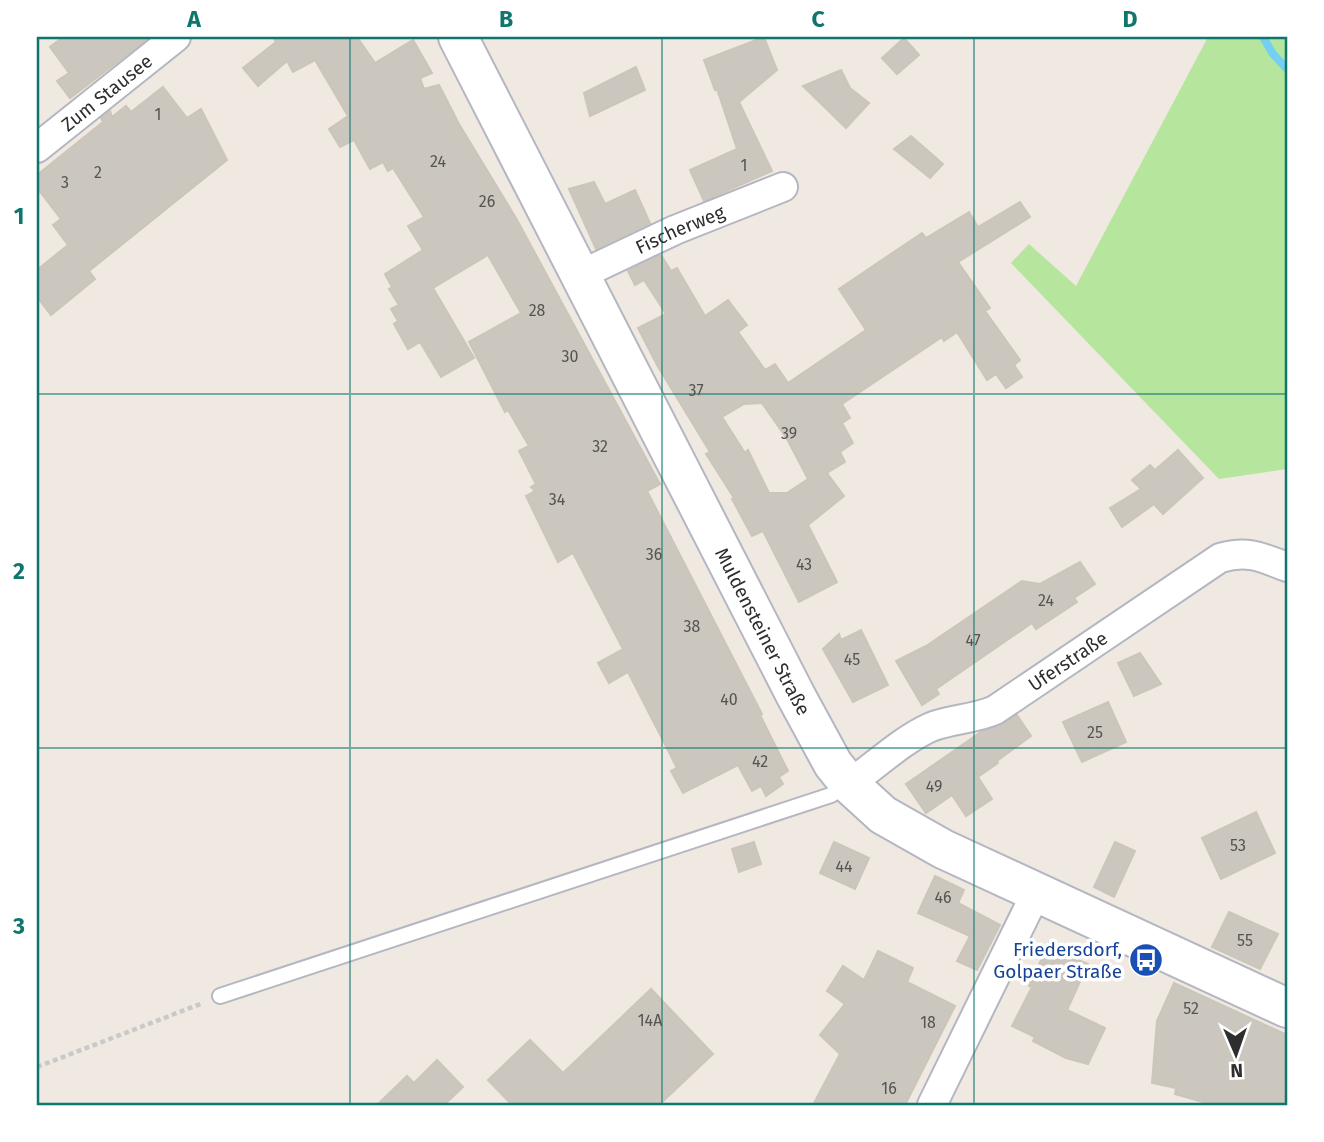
<svg xmlns="http://www.w3.org/2000/svg" width="1324" height="1142" font-family="'Fira Sans',sans-serif">
<style>
.green{fill:#b6e59e}
.lines{fill:none;stroke-linecap:round;stroke-linejoin:round}
.stream{stroke:#75cff0;stroke-width:8}
.building{fill:#cbc7bf;stroke:#cbc5ba;stroke-width:2;fill-rule:evenodd}
.service-casing{stroke:#b4b7c1;stroke-width:18}
.minor-casing{stroke:#b4b7c1;stroke-width:32}
.secondary-casing{stroke:#b4b7c1;stroke-width:42}
.path{stroke:#c9c9c9;stroke-width:4.5;stroke-dasharray:5 3.5;stroke-linecap:butt}
.service{stroke:#fff;stroke-width:14}
.minor{stroke:#fff;stroke-width:28}
.secondary{stroke:#fff;stroke-width:38}
.grid{fill:none;stroke:#0f766e;stroke-width:2;stroke-opacity:0.55}
.labels{text-anchor:middle;dominant-baseline:central;stroke-width:7;stroke-linejoin:round;paint-order:stroke}
.number-label{font-size:16px;fill:#555452}
.street-label{font-size:19px;fill:#2e2e2e;stroke:#fff}
.transit-label{font-size:19px;fill:#164399;stroke:#fff;text-anchor:end}
.neatline{fill:none;stroke:#0f766e;stroke-width:2.5}
.grid-label{font-size:23px;text-anchor:middle;font-weight:bold;fill:#0f766e}
</style>
<rect width="100%" height="100%" fill="#efe9e1"/>
<!-- green -->
<path class="green" d="M1208,37H1287V469L1219,479L1011,263L1029,244L1076,286Z"/>
<g class="lines">
<!-- stream -->
<path class="stream" d="M1263,37L1273,54L1287,69"/>
</g>
<!-- building -->
<g class="building">
<path d="M63,37H150L70,98L57,81L69,73L50,47Z"/>
<path d="M273,37H357L375,63L413,40L432,73L420,78L424,89L439,85L459,124L516,218L660,484L647,491L762,714L760,715L788,771L779,777L783,784L766,796L761,786L752,791L738,765L683,793L671,771L677,768L628,672L609,683L598,663L623,649L573,553L558,562L526,496L535,491L531,487L536,484L519,451L529,446L508,410L505,412L469,342L521,313L488,255L433,288L474,358L441,377L420,342L408,349L394,324L398,321L391,309L399,305L389,289L392,287L385,274L423,250L408,226L424,217L393,168L388,171L383,162L370,169L354,140L340,147L329,129L348,116L315,60L293,72L287,61L258,86L243,68L276,42Z"/>
<path d="M764,37L777,70L739,102L772,171L704,201L690,170L737,149L717,89L715,90L704,60Z"/>
<path d="M904,38L919,55L897,74L882,58Z"/>
<path d="M636,67L645,90L590,116L584,93Z"/>
<path d="M841,70L850,88L869,103L846,128L803,86Z"/>
<path d="M163,87L187,118L201,109L227,160L89,271L95,279L51,315L37,297V270L68,245L53,225L61,219L37,188V175L103,122L101,118L110,111L112,117L126,106L131,112Z"/>
<path d="M911,136L943,164L930,178L894,149Z"/>
<path d="M594,182L605,204L635,190L650,223L596,249L569,189Z"/>
<path d="M1020,202L1030,217L958,262L990,308L985,311L1020,360L1014,365L1022,377L1006,388L996,374L987,380L957,332L944,341L942,337L842,404L850,418L842,423L853,443L840,452L845,462L827,473L844,496L808,525L837,582L799,602L763,531L752,536L732,499L734,498L706,454L710,452L657,365L638,328L666,314L644,280L635,285L628,271L661,255L671,271L677,268L705,316L728,300L747,325L738,332L765,370L775,364L788,383L866,330L839,289L922,233L926,238L969,212L978,227ZM762,403L787,439L808,479L787,493H769L748,450L745,453L722,417L744,404Z"/>
<path d="M1178,450L1203,478L1163,514L1154,504L1122,527L1110,508L1141,489L1132,480L1150,465L1155,470Z"/>
<path d="M1080,562L1095,584L1074,598L1077,602L1036,629L1032,623L936,689L939,694L922,705L896,661L926,646L1022,581L1040,584Z"/>
<path d="M861,630L888,685L853,702L823,649L839,634L841,640Z"/>
<path d="M1140,653L1161,684L1134,696L1118,663Z"/>
<path d="M1108,702L1126,742L1082,762L1063,722Z"/>
<path d="M1017,715L1031,736L997,761L998,763L978,777L992,799L966,816L952,795L926,813L906,784L981,732L1001,725Z"/>
<path d="M1256,812L1275,853L1221,879L1202,838Z"/>
<path d="M754,842L761,864L739,872L732,849Z"/>
<path d="M834,842L869,858L855,889L820,873Z"/>
<path d="M1115,842L1135,851L1114,897L1094,887Z"/>
<path d="M935,876L964,890L958,903L1000,925L977,970L957,961L970,936L918,913Z"/>
<path d="M1229,912L1278,934L1260,969L1212,947Z"/>
<path d="M1049,943L1080,955L1078,960L1088,964L1067,1010L1105,1028L1088,1064L1066,1058L1033,1041L1035,1037L1012,1026L1032,987L1029,986Z"/>
<path d="M878,951L913,968L907,982L955,1006L905,1105H813L840,1054L820,1035L845,1004L827,991L843,966L864,980Z"/>
<path d="M1174,983L1287,1035V1105H1213L1175,1094L1176,1088L1152,1083L1157,1021Z"/>
<path d="M651,989L713,1054L659,1105H512L488,1080L530,1040L563,1073Z"/>
<path d="M437,1060L463,1087L444,1105H377L407,1076L414,1083Z"/>
</g>
<g class="lines">
<!-- service casing -->
<g class="service-casing">
<path id="service" d="M220,996L831,795L849,784"/>
</g>
<!-- minor casing -->
<g class="minor-casing">
<g id="minor">
<path id="s1" d="M37,148L176,37"/>
<path id="s2" d="M580,275L675,230L783,187"/>
<path id="s3" d="M849,784C875,766 902,740 931,727C952,719 975,719 995,710L1220,558C1248,550 1261,557 1287,567"/>
<path d="M932,1105L1036,893"/>
</g>
</g>
<!-- secondary casing -->
<g class="secondary-casing">
<g id="secondary">
<path id="s4" d="M458,37L796,696L833,764L849,784L883,815L943,849L1287,1008"/>
</g>
</g>
<!-- path -->
<path class="path" d="M37,1067L203,1003"/>
<!-- service -->
<use href="#service" class="service"/>
<!-- minor -->
<use href="#minor" class="minor"/>
<!-- secondary -->
<use href="#secondary" class="secondary"/>
</g>
<!-- grid -->
<path class="grid" d="M350,37V1105M662,37V1105M974,37V1105M37,394H1287M37,748H1287"/>
<!-- icons -->
<defs>
<g id="bus-disc" transform="scale(1.75)"><circle r="9.5" fill="#1a4fb4" stroke="#fff"/><path d="M-5-6H5V4H4V6H2V4H-2V6H-4V4H-5ZM-3.5-4V0h7V-4ZM-3.5 1.2v1.5H-2V1.2ZM2 1.2v1.5H3.5V1.2Z" fill="#fff"/></g>
</defs>
<g fill-rule="evenodd">
<use href="#bus-disc" x="1146" y="960"/>
</g>
<g class="labels">
<!-- number labels -->
<g class="number-label">
<text x="158" y="114">1</text>
<text x="438" y="161">24</text>
<text x="744" y="165">1</text>
<text x="98" y="172">2</text>
<text x="65" y="182">3</text>
<text x="487" y="201">26</text>
<text x="537" y="310">28</text>
<text x="570" y="356">30</text>
<text x="696" y="390">37</text>
<text x="789" y="433">39</text>
<text x="600" y="446">32</text>
<text x="557" y="499">34</text>
<text x="654" y="554">36</text>
<text x="804" y="564">43</text>
<text x="1046" y="600">24</text>
<text x="692" y="626">38</text>
<text x="973" y="640">47</text>
<text x="852" y="659">45</text>
<text x="729" y="699">40</text>
<text x="1095" y="732">25</text>
<text x="760" y="761">42</text>
<text x="934" y="786">49</text>
<text x="1238" y="845">53</text>
<text x="844" y="866">44</text>
<text x="943" y="897">46</text>
<text x="1245" y="940">55</text>
<text x="1191" y="1008">52</text>
<text x="650" y="1020">14A</text>
<text x="928" y="1022">18</text>
<text x="889" y="1088">16</text>
</g>
<!-- street labels -->
<g class="street-label">
<text stroke="none"><textPath href="#s1" startOffset="89">Zum Stausee</textPath></text>
<text stroke="none"><textPath href="#s2" startOffset="110">Fischerweg</textPath></text>
<text stroke="none"><textPath href="#s4" startOffset="668">Muldensteiner Straße</textPath></text>
<text stroke="none"><textPath href="#s3" startOffset="254">Uferstraße</textPath></text>
</g>
<!-- transit labels -->
<g class="transit-label">
<text x="1122" y="949">Friedersdorf,<tspan x="1122" dy="22">Golpaer Straße</tspan></text>
</g>
</g>
<!-- border -->
<rect width="1324" height="1142" fill="none" stroke="#ffffff" stroke-width="77"/>
<!-- north arrow -->
<g transform="translate(1236 1054) rotate(178)" stroke="#ffffff" stroke-width="5" paint-order="stroke">
<path d="M0-5L12 26L0 18L-12 26Z" fill="#2e2e2e"/>
<text y="-10" font-size="19" font-weight="bold" text-anchor="middle" fill="#2e2e2e">N</text>
</g>
<rect x="38" y="38" width="1248" height="1066" class="neatline"/>
<g class="grid-label">
<text x="194" y="27">A</text>
<text x="506" y="27">B</text>
<text x="818" y="27">C</text>
<text x="1130" y="27">D</text>
<text x="19" y="224">1</text>
<text x="19" y="579">2</text>
<text x="19" y="934">3</text>
</g>
</svg>
